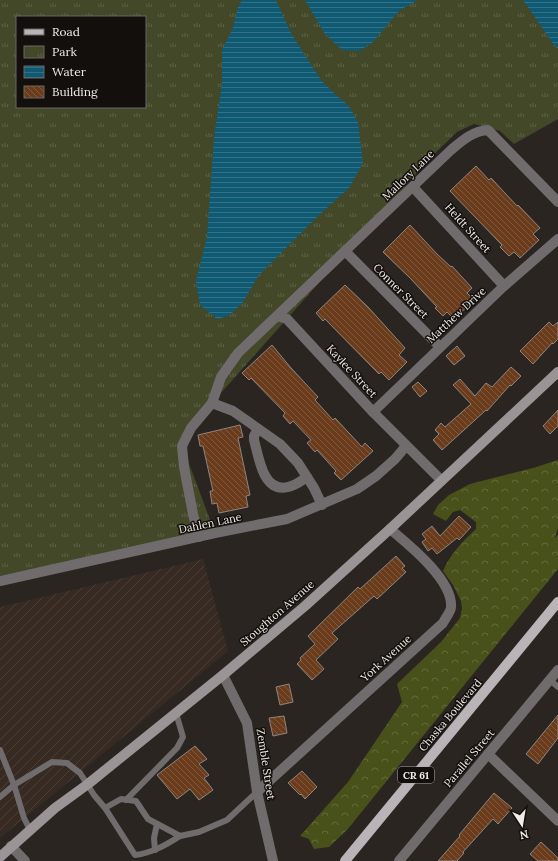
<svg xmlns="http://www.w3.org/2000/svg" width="558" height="861" font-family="Lora,serif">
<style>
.industrial{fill:url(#industrial-furrows)}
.forest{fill:url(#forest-crowns)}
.park{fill:url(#park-tufts);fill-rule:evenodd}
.water{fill:url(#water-rules)}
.building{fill:url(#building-back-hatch);stroke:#8d8580}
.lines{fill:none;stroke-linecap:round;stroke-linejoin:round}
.lane{stroke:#706c6e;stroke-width:6}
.street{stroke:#706c6e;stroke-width:10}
.secondary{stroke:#9a9497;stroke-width:10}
.primary{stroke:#bab3b7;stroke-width:10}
.labels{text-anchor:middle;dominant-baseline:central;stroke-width:3;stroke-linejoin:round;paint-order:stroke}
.shield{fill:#120f0d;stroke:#ada9a6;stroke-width:1}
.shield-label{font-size:10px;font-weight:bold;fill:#f0ebe8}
.street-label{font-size:11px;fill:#f0ebe8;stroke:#120f0d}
</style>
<defs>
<pattern id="industrial-furrows" width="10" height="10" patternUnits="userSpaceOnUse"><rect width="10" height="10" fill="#362a22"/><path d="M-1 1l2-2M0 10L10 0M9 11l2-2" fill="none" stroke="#4a3f37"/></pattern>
<pattern id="forest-crowns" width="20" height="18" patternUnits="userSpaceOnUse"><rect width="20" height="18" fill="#485119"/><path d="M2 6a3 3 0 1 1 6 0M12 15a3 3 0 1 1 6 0" fill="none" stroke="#636a3a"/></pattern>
<pattern id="park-tufts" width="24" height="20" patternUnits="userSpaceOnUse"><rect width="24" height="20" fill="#424828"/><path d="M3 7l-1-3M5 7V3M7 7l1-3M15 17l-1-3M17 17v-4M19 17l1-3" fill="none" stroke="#5e6347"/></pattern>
<pattern id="water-rules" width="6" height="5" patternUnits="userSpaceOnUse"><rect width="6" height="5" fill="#105973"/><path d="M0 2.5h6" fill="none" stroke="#337187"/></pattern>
<pattern id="building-back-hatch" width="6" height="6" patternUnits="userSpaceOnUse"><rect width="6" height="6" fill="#6a3c1c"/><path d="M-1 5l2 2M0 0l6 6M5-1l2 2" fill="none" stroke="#80583d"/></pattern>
</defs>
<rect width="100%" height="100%" fill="#2b2521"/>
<!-- industrial -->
<path class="industrial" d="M203,559L228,651L0,838V607Z"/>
<!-- forest -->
<path class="forest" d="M558,460V528L555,538L558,535V569L347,830L329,847L314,849L309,839L300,836L348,782L402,702L397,684L441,642L460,618L462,608L461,601L453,585L443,571C450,554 463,541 476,529V522L460,510L453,512L446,521L433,514L438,505L449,495L470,484L533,468Z"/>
<!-- park -->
<path class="park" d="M0,0H558V119L514,144L500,131L474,124L457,132L430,158L212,403L182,445L215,533L0,576ZM17,17H145V107H17Z"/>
<!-- water -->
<g class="water">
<path d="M242,0H276L290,31L304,54L322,81L335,94L348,105L358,122L363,163L349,188L318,216L259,275L242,304L228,316L217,319L200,305L196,281L207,237L214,138L222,84V50L233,28L238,7Z"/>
<path d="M305,0H418L400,10L372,43L359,51L342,50L325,34Z"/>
<path d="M523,0H558V49L554,45Z"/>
</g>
<!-- building -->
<g class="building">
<path d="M476,166L489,180L491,178L517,206L518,205L540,228L533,234L539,240L520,258L514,252L509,256L500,247L502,245L450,191Z"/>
<path d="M410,225L437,254L451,267L452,266L472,288L467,293L474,300L454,319L447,312L443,316L435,308L437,307L410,278L383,252Z"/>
<path d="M345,285L368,307L405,348L399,355L407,362L389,380L381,372L379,374L325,319L323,321L316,313Z"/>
<path d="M549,322L553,326L558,322V339L553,344L552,343L533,364L520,351Z"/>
<path d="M272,345L291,368L318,397L315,400L333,420L335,418L362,447L365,443L373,451L341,480L334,473L336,471L317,450L315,452L307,443L311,440L293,421L290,424L283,416L285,413L251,378L249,380L242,373Z"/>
<path d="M457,346L465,356L454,365L446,356Z"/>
<path d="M511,367L521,376L511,386L510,385L487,411L486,410L442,450L433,440L439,434L435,430L441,423L445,427L471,404L453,385L460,379L475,396L486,383L492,387Z"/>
<path d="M418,382L427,391L420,397L412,387Z"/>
<path d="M558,410V426L550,434L543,426Z"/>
<path d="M240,425L243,437L238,438L250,495L246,496L248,507L219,513L217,503L212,504L210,491H213L203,446H200L198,435Z"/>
<path d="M459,516L471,527L459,540L457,538L437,554L432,548L428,551L422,542L426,539L422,534L432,526L440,536Z"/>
<path d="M396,556L405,566L402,568L406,572L377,599L374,596L332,633L338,639L316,660L324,669L312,680L297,664L301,660L300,658L315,644L308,636L358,587L360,589Z"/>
<path d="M289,684L293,702L280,705L276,687Z"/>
<path d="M558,715V738L538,764L526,754Z"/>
<path d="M284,716L287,733L273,736L269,718Z"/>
<path d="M195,746L207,759L199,764L209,775L204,778L213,790L199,800L190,789L177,799L157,775Z"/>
<path d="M302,771L317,787L305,799L301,794L300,795L288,783Z"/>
<path d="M494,793L512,808L498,824L493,819L463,852L464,853L457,861H438L460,836L459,835Z"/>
<path d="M541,842L558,858V861H538L530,854Z"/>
</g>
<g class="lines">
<!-- lane -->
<g class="lane">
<path d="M550,680L558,687"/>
<path d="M0,750L14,785L24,818L30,830"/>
<path d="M0,797L14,785L52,762L67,763L80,773L94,795L105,808L121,799L136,801L148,819L180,836L199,832L227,820L257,792"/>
<path d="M126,800L177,748L183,737L176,713"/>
<path d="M105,808L135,855C152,853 166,845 180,836"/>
<path d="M155,850L154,838L157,824"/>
</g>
<!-- street -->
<g class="street">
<path d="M413,187L504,286"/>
<path d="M345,251L440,347"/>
<path d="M278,316L287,319L373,412L441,480"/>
<path d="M212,403L233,411L280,444L298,463L314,488L322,505"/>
<path d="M373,412L504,286L558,239"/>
<path d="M258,429L254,436V440C259,458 263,493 288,487C295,486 301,481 307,477"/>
<path d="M199,537L193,514L184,467L182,446L191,428L212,403L221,377L238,353L451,150C463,140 473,131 488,130L558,202"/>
<path d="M0,581L215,533L287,519L357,489L376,476L395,459L406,446"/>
<path d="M223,675L247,723L257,792L273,861"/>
<path d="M488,754L558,821"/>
<path d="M257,792L443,623C445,618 451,612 451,607C453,580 409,545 390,529"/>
<path d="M11,846L25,861"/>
<path d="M399,861L558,670"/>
</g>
<!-- secondary -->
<path class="secondary" d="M0,857L55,808L88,784L223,675L305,606L390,529L558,372"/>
<!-- primary -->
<path class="primary" d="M345,861L558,602"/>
</g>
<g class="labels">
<!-- shield labels -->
<rect class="shield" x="398" y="767" width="36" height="16" rx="3"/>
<g class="shield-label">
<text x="416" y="775">CR 61</text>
</g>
<!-- street labels -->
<g class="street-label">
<text transform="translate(408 175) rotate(-44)">Mallory Lane</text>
<text transform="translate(468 228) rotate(48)">Heldt Street</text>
<text transform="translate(401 291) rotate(45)">Conner Street</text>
<text transform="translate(456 315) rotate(-43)">Matthew Drive</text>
<text transform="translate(352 371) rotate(47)">Kaylee Street</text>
<text transform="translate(210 523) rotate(-12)">Dahlen Lane</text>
<text transform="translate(277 613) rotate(-41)">Stoughton Avenue</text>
<text transform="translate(386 658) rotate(-42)">York Avenue</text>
<text transform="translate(450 715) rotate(-50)">Chaska Boulevard</text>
<text transform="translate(469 758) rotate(-50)">Parallel Street</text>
<text transform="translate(266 764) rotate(81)">Zemble Street</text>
</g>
</g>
<!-- legend -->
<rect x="16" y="16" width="130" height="92" fill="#120f0d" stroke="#6b6765"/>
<rect x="24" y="29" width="20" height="6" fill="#bab3b7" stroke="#6b6765"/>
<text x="52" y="36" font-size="12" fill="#f0ebe8">Road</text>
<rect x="24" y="46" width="20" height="12" fill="url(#park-tufts)" stroke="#6b6765"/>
<text x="52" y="56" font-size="12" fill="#f0ebe8">Park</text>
<rect x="24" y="66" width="20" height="12" fill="url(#water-rules)" stroke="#6b6765"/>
<text x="52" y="76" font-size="12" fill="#f0ebe8">Water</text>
<rect x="24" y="86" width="20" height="12" fill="url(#building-back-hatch)" stroke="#6b6765"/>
<text x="52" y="96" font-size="12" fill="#f0ebe8">Building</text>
<!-- north arrow -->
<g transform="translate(522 825) rotate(168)" stroke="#120f0d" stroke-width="3" paint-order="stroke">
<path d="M0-3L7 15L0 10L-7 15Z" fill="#f0ebe8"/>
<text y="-6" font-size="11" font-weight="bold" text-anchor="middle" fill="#f0ebe8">N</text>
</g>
</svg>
